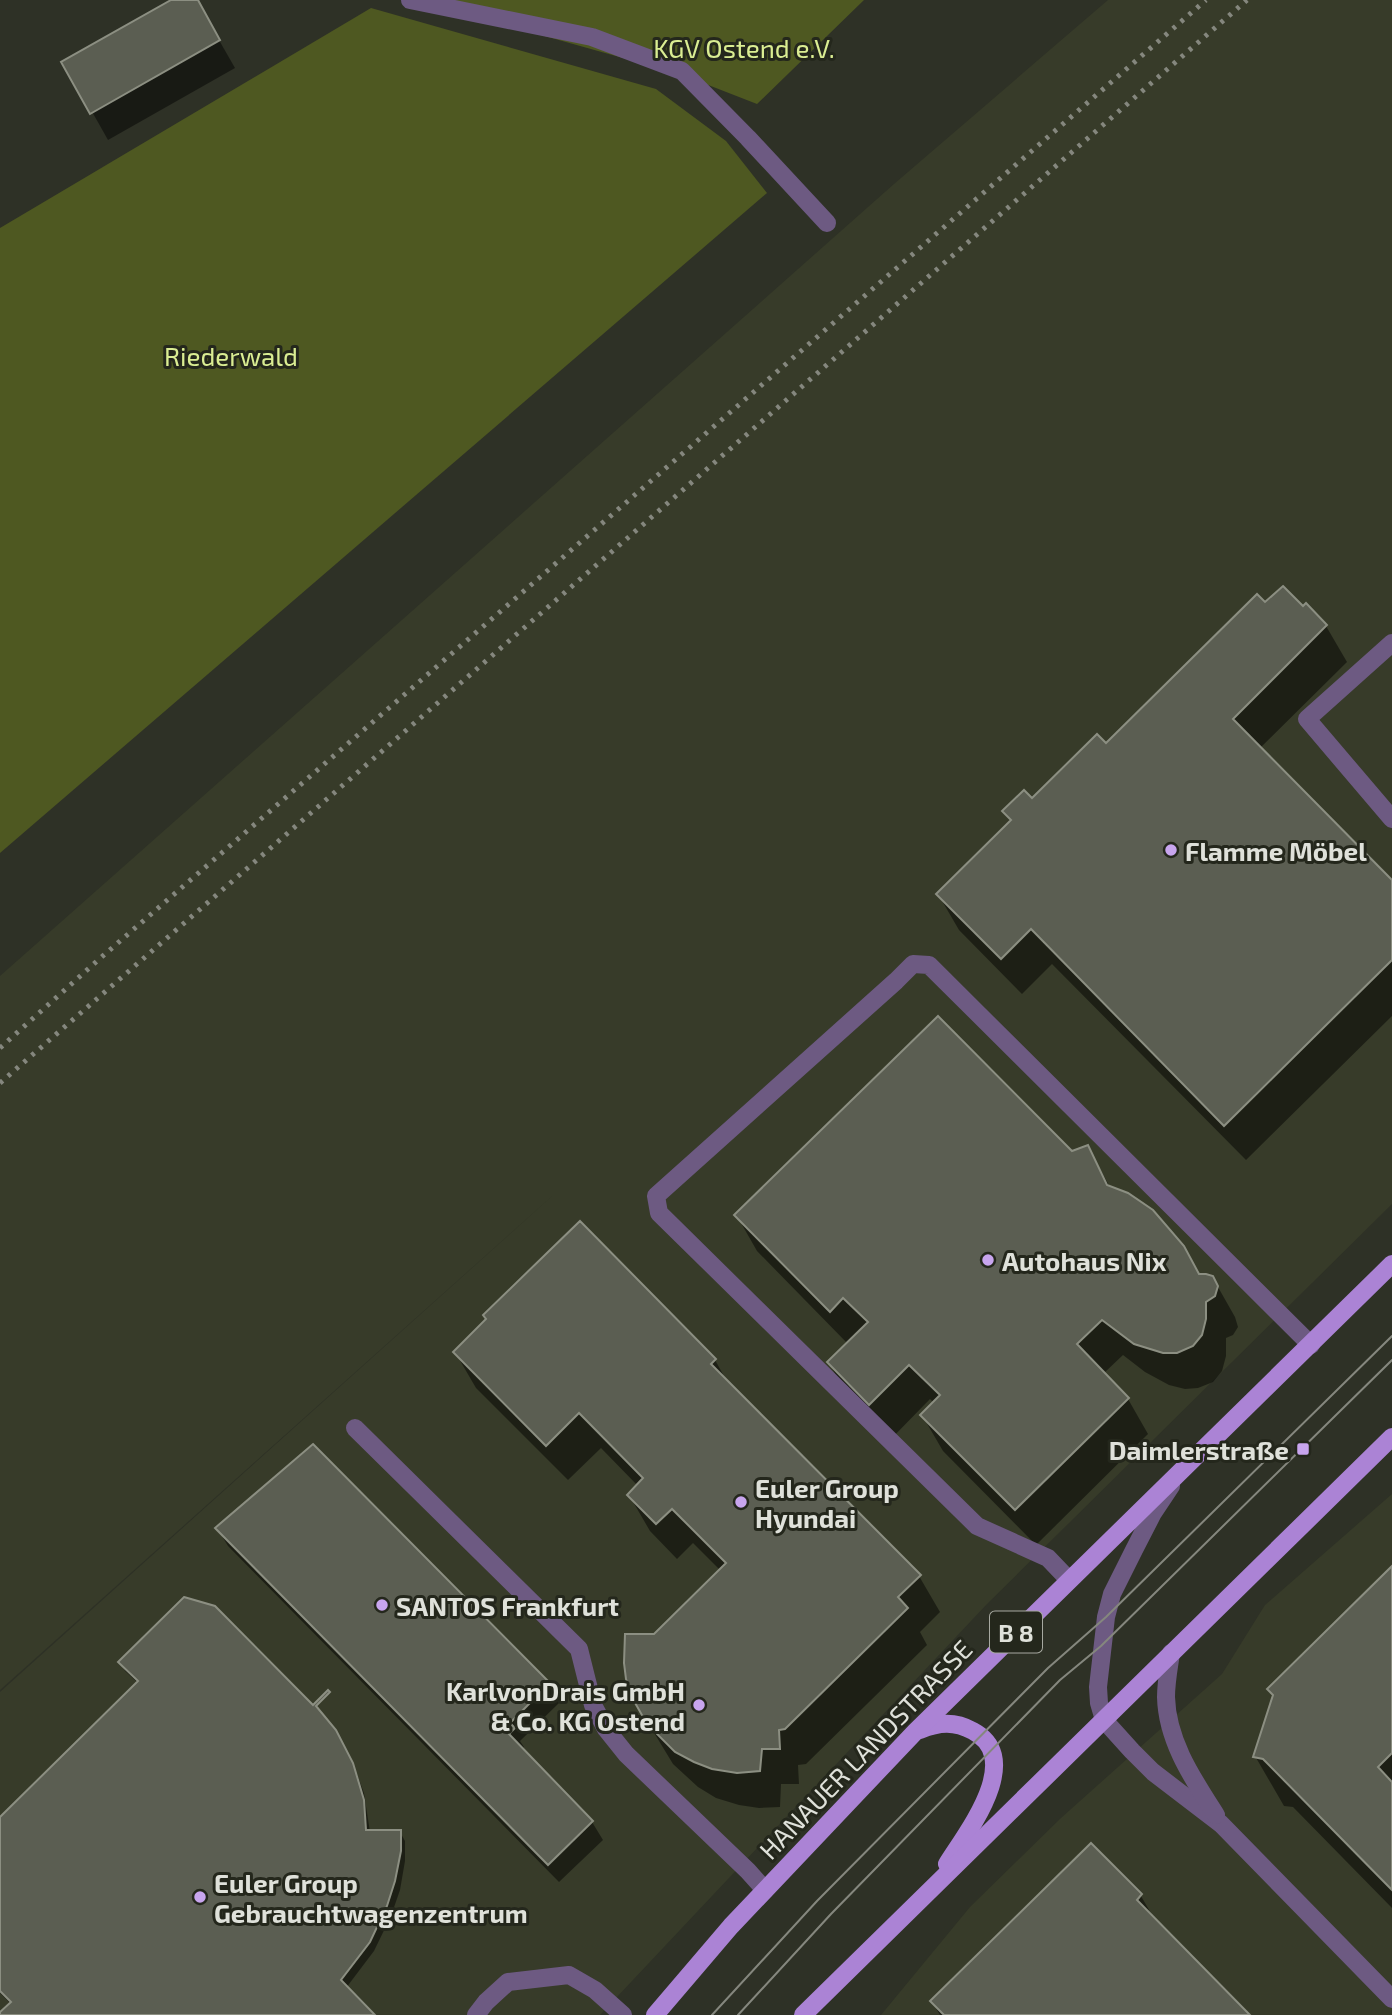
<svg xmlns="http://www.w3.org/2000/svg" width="1392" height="2015" font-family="'Exo 2',sans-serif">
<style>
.built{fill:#373b29}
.green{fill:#4e5821}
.shadow{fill:#0007}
.building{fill:#5b5e52;stroke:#8c8f82;stroke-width:2}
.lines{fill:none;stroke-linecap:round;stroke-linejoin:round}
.minor{stroke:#6d5a82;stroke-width:18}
.major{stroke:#ab83d5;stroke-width:18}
.tram{stroke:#85877e;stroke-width:2}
.rail{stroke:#85877e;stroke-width:5;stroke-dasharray:3.5 7;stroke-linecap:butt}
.poi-dot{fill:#c8a5ee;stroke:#24271c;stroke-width:2.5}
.labels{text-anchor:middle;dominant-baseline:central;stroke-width:6;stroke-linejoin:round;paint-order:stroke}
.shield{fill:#24271c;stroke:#a7a9a1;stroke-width:2}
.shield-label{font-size:24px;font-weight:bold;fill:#dfe1da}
.park-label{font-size:26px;fill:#daed92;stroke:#24271c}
.poi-label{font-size:26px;font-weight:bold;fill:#dfe1da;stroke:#24271c;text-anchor:start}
.street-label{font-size:26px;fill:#dfe1da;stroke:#24271c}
</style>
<rect width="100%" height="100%" fill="#2e3126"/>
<!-- built -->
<g class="built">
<path d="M1108,0H1392V1204L987,1604L600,2015H0V1692L560,1189L0,1690V976L894,184Z"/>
<path d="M1392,1494V2015H881L970,1907L1061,1818L1222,1674L1265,1605Z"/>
</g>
<!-- green -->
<g class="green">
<path d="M416,0H864L757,104L680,74Z"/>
<path d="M371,8L656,89L726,141L767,193L0,853V228Z"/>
</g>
<!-- shadow -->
<g class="shadow">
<path d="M174,0H196L235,68L108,140L64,62Z"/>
<path d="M1265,605L1303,608L1306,606L1326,626L1347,662L1259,749L1392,883V1016L1246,1160L1052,964L1022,994L959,930L938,894L1011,822L1005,811L1032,801L1106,745Z"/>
<path d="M1088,1147L1111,1189L1199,1276L1214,1280L1235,1317L1238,1327L1233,1335L1226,1338V1356L1222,1371L1213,1382L1198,1388L1185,1389L1169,1385L1145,1372L1123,1355L1103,1374L1128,1399L1148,1434L1036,1545L943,1451L922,1415L934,1403L930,1399L890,1440L849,1398L829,1363L848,1344L757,1251L737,1216L1072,1154Z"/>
<path d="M455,1352L715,1360L729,1385L919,1576L940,1612L920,1632L927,1645L806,1764L798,1765L799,1784H781L780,1807L759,1808L739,1805L716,1798L698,1787L673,1764L639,1708L655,1636L721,1571L693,1543L677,1559L650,1531L629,1495L638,1486L601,1448L568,1480L476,1388Z"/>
<path d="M217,1528L548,1684L559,1703L520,1741L524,1747L522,1750L592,1822L603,1840L559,1882L228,1546Z"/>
<path d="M1392,1569V1908L1293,1807L1284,1806L1255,1756L1274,1697L1269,1689Z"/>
<path d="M120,1662L334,1731L357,1774L364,1793L370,1832H400L405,1841V1861L400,1890L391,1916L374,1951L346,1988L372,2015H0L11,2004L0,1993V1819L138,1683L125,1671Z"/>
<path d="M1091,1845L1141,1896L1156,1922L1248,2015H940L932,2002Z"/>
</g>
<!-- building -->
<g class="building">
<path d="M171,0H198L220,40L90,114L61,62Z"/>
<path d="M1283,586L1303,606L1306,603L1327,625L1233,719L1392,880V960L1224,1126L1031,929L1001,959L936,894L1011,820L1002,811L1024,790L1032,798L1097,734L1106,743L1257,594L1265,602Z"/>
<path d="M938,1016L1072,1151L1088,1145L1107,1185L1128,1193L1153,1210L1184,1246L1199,1274H1206L1213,1276L1218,1286L1215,1296L1206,1302V1319L1202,1335L1193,1346L1177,1353H1163L1134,1344L1102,1320L1077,1344L1129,1398L1015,1510L920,1415L940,1395L909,1365L869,1405L827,1362L868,1322L843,1298L830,1312L734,1215Z"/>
<path d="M580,1221L716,1359L711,1364L921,1575L898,1597L908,1608L785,1729L779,1730L780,1749H762L760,1771L737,1773L712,1769L694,1762L675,1752L647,1724L634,1701L626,1679L624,1663L625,1634H654L726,1563L672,1509L656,1524L627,1495L643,1478L579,1413L546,1446L453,1352L486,1319L483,1315Z"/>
<path d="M313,1444L550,1683L510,1723L515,1728L509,1734L593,1821L548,1865L215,1528Z"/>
<path d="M1392,1566V1753L1378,1767L1392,1782V1890L1263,1759L1253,1757L1273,1695L1267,1689Z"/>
<path d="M184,1597L215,1606L313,1705L328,1690L330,1692L316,1706L336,1730L353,1763L364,1800L366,1830H401V1851L395,1881L387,1906L370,1942L341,1980L375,2015H0V2012L11,2002L0,1991V1817L138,1681L118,1662Z"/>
<path d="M1091,1843L1142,1894L1137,1900L1250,2015H944L930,2001Z"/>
</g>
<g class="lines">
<!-- minor -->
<g class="minor">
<path d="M410,0L592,37L682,71L748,138L827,223"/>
<path d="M1392,643L1307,719L1392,819"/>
<path d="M355,1428L579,1649L593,1705L606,1729L626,1754L748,1871L765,1890"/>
<path d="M1171,1486L1153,1513L1134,1550L1112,1594L1106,1617L1098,1687L1099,1703L1104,1720L1132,1751L1153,1772L1221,1824L1392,1999"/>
<path d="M1069,1580L1048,1558L977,1526L659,1213L656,1196L896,981L913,964L929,965L1311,1345"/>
<path d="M1171,1653C1169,1667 1166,1682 1166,1697C1167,1741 1193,1779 1216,1815"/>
<path d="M476,2015L486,2002L508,1982L569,1975L595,1990L623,2015"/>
</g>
<!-- major -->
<g class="major">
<path d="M920,1730C939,1722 955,1721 973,1731C1025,1759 967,1832 947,1864"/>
<path d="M655,2015L731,1926L915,1732L1392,1264"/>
<path d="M803,2015L1392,1437"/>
</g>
<!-- tram -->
<g class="tram">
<path d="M712,2015L817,1901L1048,1668L1106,1617L1392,1336"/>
<path d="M738,2015L831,1914L1060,1680L1101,1646L1392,1360"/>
</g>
<!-- rail -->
<g class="rail">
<path d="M0,1048L97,961L1206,0"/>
<path d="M0,1083L1247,0"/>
</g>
</g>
<!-- markers -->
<g class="poi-dot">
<circle cx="1171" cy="850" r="7"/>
<circle cx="988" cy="1260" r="7"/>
<rect x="1296" y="1442" width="14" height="14" rx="3.5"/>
<circle cx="741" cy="1502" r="7"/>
<circle cx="382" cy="1605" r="7"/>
<circle cx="699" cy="1705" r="7"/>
<circle cx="200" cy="1897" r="7"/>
</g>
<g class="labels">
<!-- shield labels -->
<rect class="shield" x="990" y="1611.5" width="52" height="41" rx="5"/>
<g class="shield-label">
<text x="1016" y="1632">B 8</text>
</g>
<!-- park labels -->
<g class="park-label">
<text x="744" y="47">KGV Ostend e.V.</text>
<text x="231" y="355">Riederwald</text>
</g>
<!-- poi labels -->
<g class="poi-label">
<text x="1185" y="850">Flamme Möbel</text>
<text x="1002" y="1260">Autohaus Nix</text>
<text x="1289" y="1449" text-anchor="end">Daimlerstraße</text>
<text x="755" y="1487">Euler Group<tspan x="755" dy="30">Hyundai</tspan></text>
<text x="396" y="1605">SANTOS Frankfurt</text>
<text x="685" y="1690" text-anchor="end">KarlvonDrais GmbH<tspan x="685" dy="30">&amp; Co. KG Ostend</tspan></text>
<text x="214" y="1882">Euler Group<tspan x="214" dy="30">Gebrauchtwagenzentrum</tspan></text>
</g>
<!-- street labels -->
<g class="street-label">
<text transform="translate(865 1749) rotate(-46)">HANAUER LANDSTRASSE</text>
</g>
</g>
</svg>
